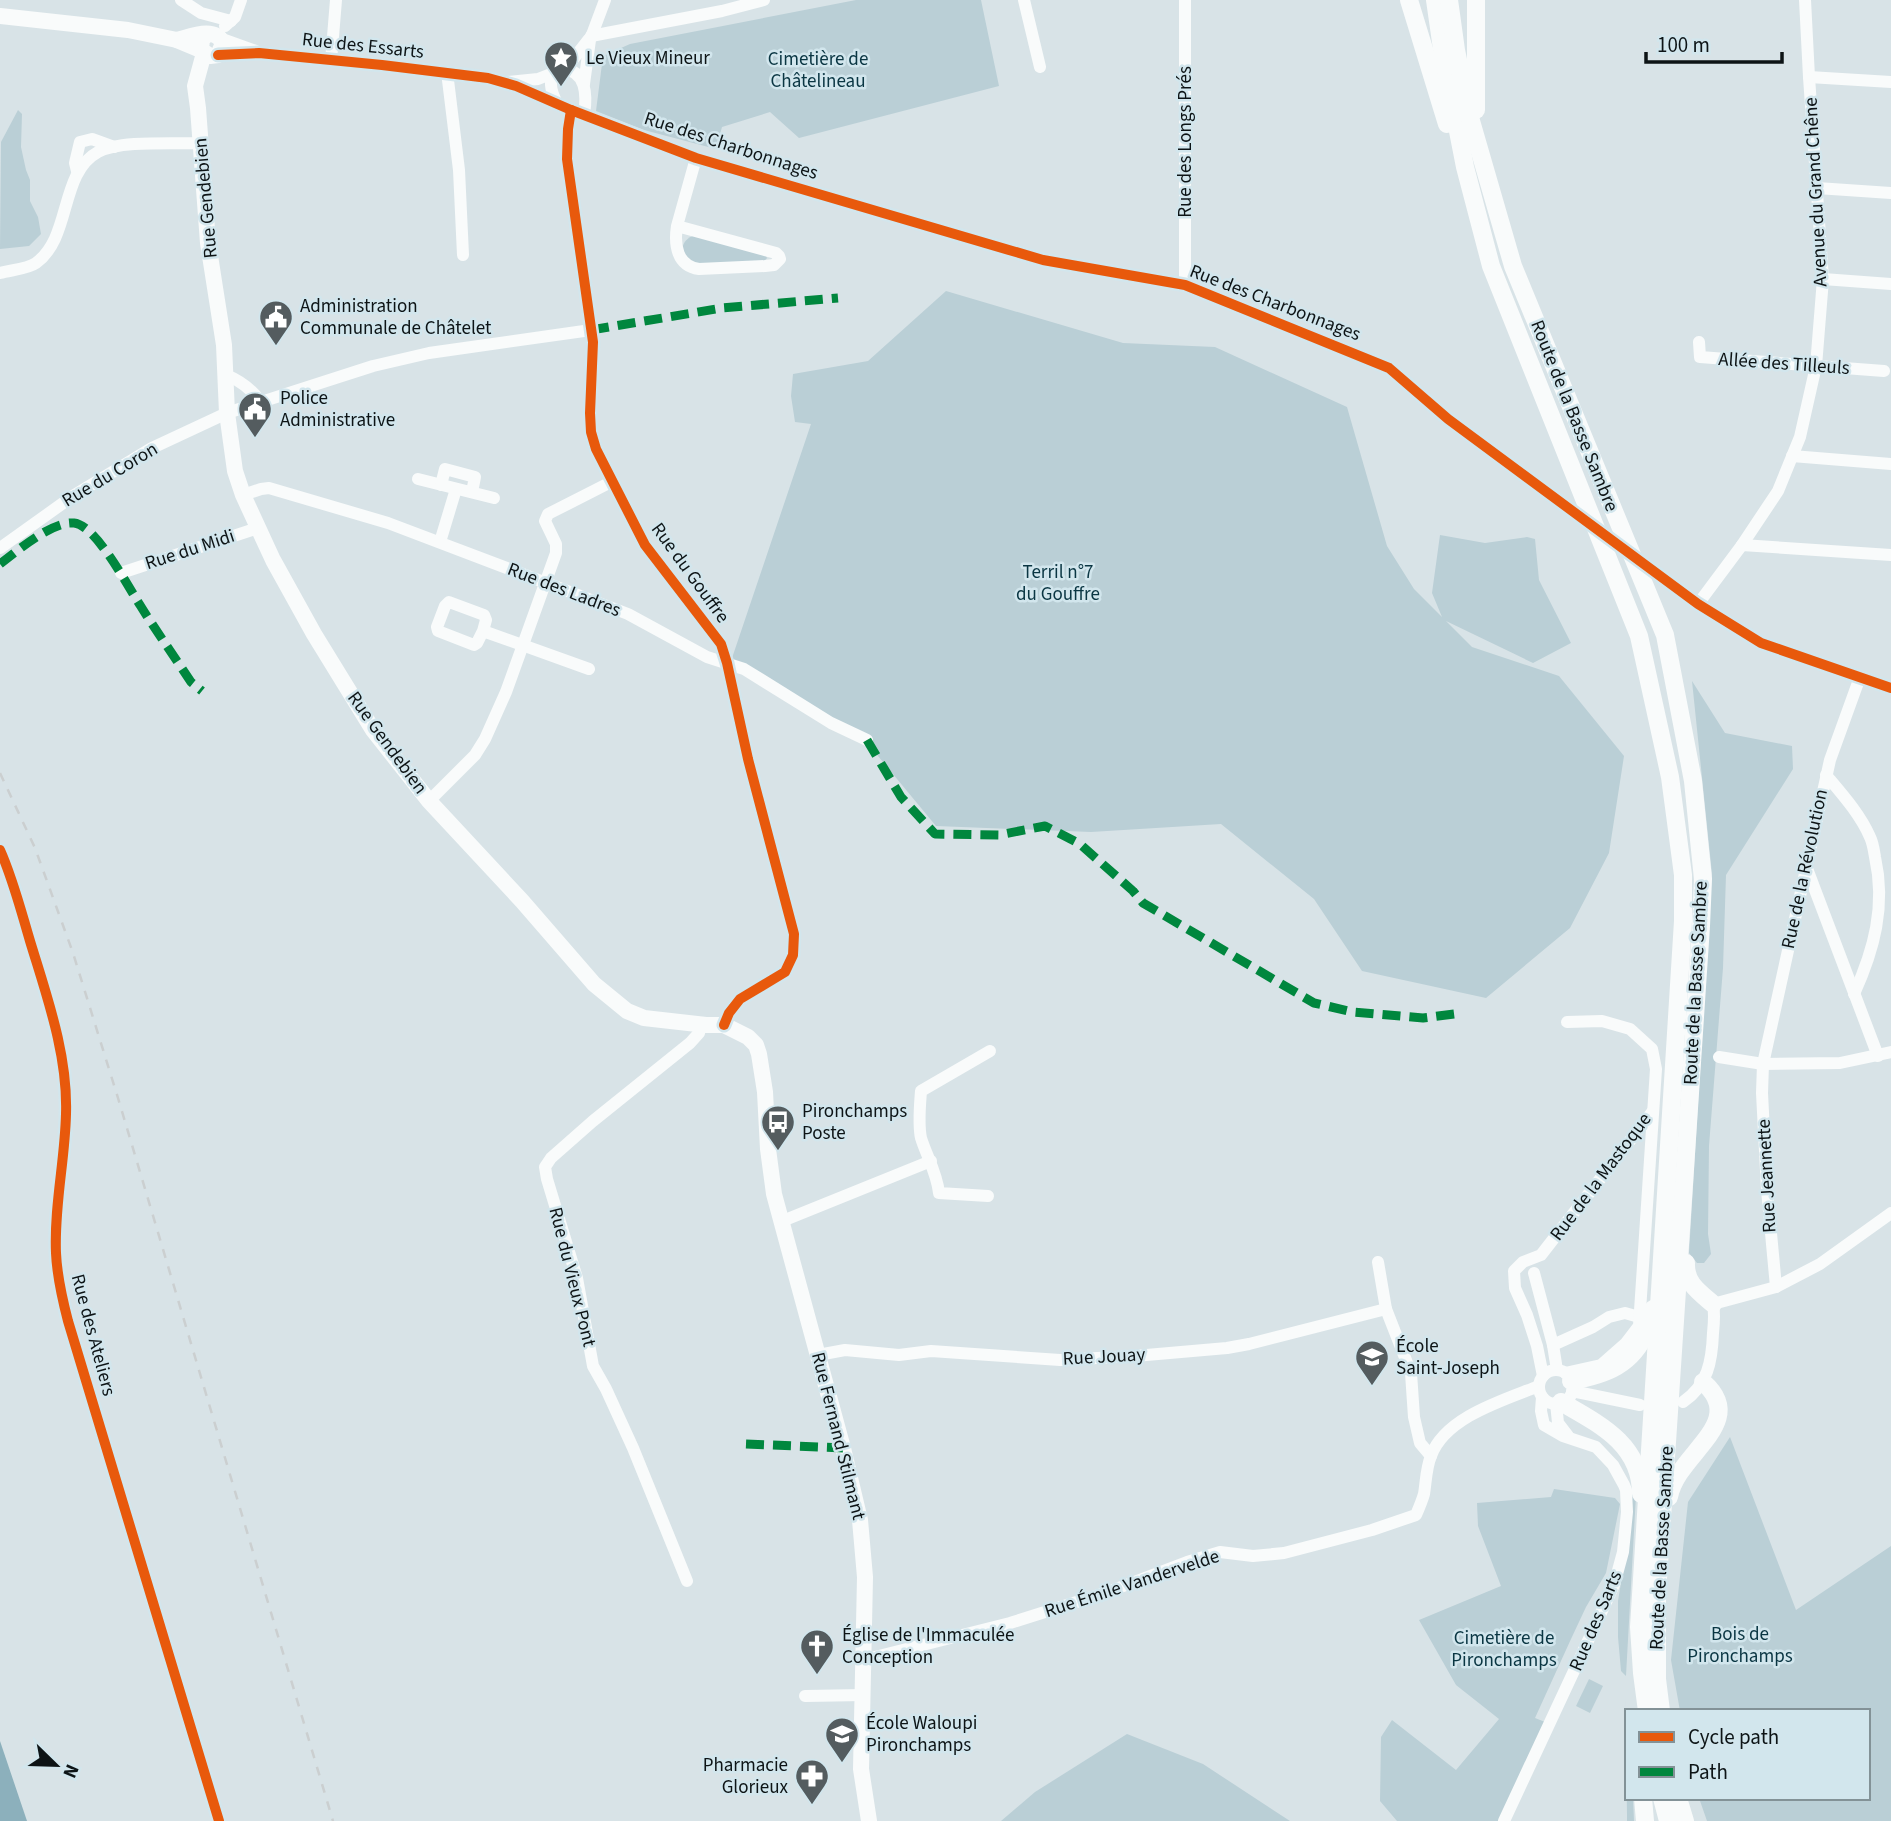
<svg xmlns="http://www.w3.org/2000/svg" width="1891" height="1821" font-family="'Source Sans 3',sans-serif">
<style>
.green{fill:#bacfd6}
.water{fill:#8cb0bc}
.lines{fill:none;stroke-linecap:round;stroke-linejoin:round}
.minor{stroke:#f9fbfb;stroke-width:12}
.major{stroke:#f9fbfb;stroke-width:16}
.highway{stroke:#f9fbfb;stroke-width:18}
.rail{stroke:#cbcfd0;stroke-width:2.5;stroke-dasharray:9 9;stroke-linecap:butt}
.quiet{stroke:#00873e;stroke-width:9;stroke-dasharray:18 9;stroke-linecap:butt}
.cycleway-casing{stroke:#d2e6ed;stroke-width:15}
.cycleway{stroke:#e8590c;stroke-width:10}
.labels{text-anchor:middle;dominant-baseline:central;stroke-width:5;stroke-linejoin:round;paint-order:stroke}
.street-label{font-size:19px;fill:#0d1416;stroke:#d2e6ed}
.poi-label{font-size:19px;fill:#0d1416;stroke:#d2e6ed;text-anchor:start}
.park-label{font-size:19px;fill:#0a3643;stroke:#d2e6ed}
</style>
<rect width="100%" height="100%" fill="#d8e3e7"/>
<!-- green -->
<g class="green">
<path d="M856,0H981L999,86L799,138L770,112L722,127L716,149L644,130L596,111L603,56L630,44Z"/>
<path d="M18,110L22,114L21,147L26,170L30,180V201L38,217L41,234L29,246L0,249L1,142Z"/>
<path d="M695,235L765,254L767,258L765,261L703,265L689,263L682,249C684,241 687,238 695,235Z"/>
<path d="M946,291L1123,343L1215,347L1347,407L1387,546L1414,589L1442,617L1432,593L1440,535L1485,543L1527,537L1535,539L1539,580L1571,643L1533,663L1446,621L1472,647L1559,676L1624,756L1609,853L1570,928L1486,998L1362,971L1314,899L1221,824L1091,832L936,826L868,744L731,661L811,424L795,422L791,396L793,374L868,361Z"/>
<path d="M1692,681L1725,733L1792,746L1793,769L1726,875L1723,968L1709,1146L1708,1234L1711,1254L1704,1263H1697L1689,1253L1712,874Z"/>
<path d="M1730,1437L1796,1610L1891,1546V1821H1707L1699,1798H1868V1711H1680L1671,1660L1688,1502Z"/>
<path d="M1630,1488L1636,1495L1626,1676L1621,1671L1618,1637V1601L1625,1558Z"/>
<path d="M1554,1489L1615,1498L1620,1504L1606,1573L1586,1607L1571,1639L1535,1718L1545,1722L1500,1821H1397L1380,1801L1381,1737L1392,1720L1456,1770L1499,1719L1456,1685L1419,1620L1501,1586L1478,1526L1477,1503L1551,1497Z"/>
<path d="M1589,1679L1603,1686L1590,1713L1576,1706Z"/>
<path d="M1625,1693L1627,1798H1633L1634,1821H1627V1814Z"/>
<path d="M1127,1734L1203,1764L1290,1821H1001L1035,1792Z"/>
</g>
<!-- water -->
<path class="water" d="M0,1741L27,1821H0Z"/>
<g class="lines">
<!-- minor -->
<g class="minor">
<path d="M181,0L201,13L231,21"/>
<path d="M1024,0L1040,67"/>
<path d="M225,26L235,17L241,0"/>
<path d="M591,36L722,11L764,0"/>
<path d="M222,39L256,51"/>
<path d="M218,55L259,53L382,65L488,78L516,86L571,110L696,158L1043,260L1185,285L1389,368L1448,419L1698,604L1761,643L1891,688"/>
<path d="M331,61L336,0"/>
<path d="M562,69L571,62L589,39"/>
<path d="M447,72L459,170L463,255"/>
<path d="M1809,77L1891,82"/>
<path d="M507,82L538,79L556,72"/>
<path d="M584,84L590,40L605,0"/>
<path d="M558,105C551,92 545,77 562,69C587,70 587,96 584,115"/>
<path d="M571,110L568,129L567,159L593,342L590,413L591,432L596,449L645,545L721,644L727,663L748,759L794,934L793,955L785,972L740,999L729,1013L724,1025"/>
<path d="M77,171L75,163L80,142L92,139L114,147"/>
<path d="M1817,188L1891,193"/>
<path d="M677,226L776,253L779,256L780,259L774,265L765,266L699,269C677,266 674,245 677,226L696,158"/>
<path d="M0,273C11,270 28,269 36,263C72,237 59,173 98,152C120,140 175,144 201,143"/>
<path d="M1823,279L1891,284"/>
<path d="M1185,285V0"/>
<path d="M1699,342L1700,357L1884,371"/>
<path d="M226,375C239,380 252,390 261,402"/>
<path d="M1792,456L1891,464"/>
<path d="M418,479L494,498"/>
<path d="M441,485L445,469L475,477L472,492"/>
<path d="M243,495L261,489L269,488L388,523L628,614L707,657L744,669L831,723L867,740"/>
<path d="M440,542L456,489"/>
<path d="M1742,545L1891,555"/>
<path d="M0,548L73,496L152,448L227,413L373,366L429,353L591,330"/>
<path d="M121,573L258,528"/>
<path d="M1698,604L1742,545L1778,491L1800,437L1816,366L1823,279L1809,77L1805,0"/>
<path d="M483,631L486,620L484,615L449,602L445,606L437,627L438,631L474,645L477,643L483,631L589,669"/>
<path d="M1826,775C1842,794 1860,814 1870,837C1873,843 1874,851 1875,857C1886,906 1874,950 1854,994"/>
<path d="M429,801L475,755L485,739L506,692L556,553V544L545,521L548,514L611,482"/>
<path d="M0,850C13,879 21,911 30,941C47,997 68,1055 66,1114C65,1160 54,1206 56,1253C57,1276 62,1298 68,1321L219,1821"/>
<path d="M1806,866L1878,1056"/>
<path d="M1719,1057L1763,1064L1840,1063L1891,1052"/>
<path d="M988,1196L939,1193C937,1173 927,1157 921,1138C918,1124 920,1105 921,1091L990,1051"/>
<path d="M780,1222L931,1161"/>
<path d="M1378,1262L1386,1309L1411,1373L1414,1417L1420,1443L1431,1456"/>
<path d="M1534,1273L1553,1345L1557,1370"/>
<path d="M1776,1287L1767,1190L1762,1093L1763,1064L1830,760L1860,677"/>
<path d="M1553,1345L1593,1327L1609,1317L1625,1313L1639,1317"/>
<path d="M818,1355L845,1350L899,1355L931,1351L1060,1360L1135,1356L1227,1348L1249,1344L1386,1309"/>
<circle cx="1556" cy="1387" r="17"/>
<path d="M1565,1373L1601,1365L1626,1343L1639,1326L1656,1069L1652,1049L1630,1029L1602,1021L1567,1022"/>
<path d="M1543,1376L1537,1346L1527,1315L1515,1288L1514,1271L1523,1262L1541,1255L1653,1111"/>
<path d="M1572,1391L1640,1405"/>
<path d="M1683,1402C1708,1385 1712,1361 1713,1333C1714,1323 1715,1314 1713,1304L1776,1287L1820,1264L1891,1213"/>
<path d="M1556,1403L1558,1423L1568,1436"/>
<path d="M687,1581L633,1448L606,1389L593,1366L577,1278L547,1179L545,1167L551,1158L593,1121L690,1043L699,1033L701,1025"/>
<path d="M863,1660L1010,1623L1105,1593L1187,1562L1220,1552L1253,1556L1284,1553L1372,1530L1416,1515C1419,1508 1422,1501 1424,1494C1426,1482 1426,1468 1431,1456C1445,1417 1504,1400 1539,1386"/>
<path d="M805,1696L864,1695"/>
<path d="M1504,1821L1614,1585L1623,1552L1627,1512L1626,1490L1624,1485L1613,1465L1596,1447L1563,1436L1544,1425L1541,1411L1542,1397"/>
</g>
<!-- major -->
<g class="major">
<path d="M0,16L128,30L177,40L201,50"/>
<path d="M177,40C192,36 215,26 223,43L218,55L210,56L201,50L202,39L207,35"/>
<path d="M204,53L195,86L198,108L208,243L224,345L227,413L235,471L243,495L273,560L314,634L373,730L429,801L522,901L594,984L627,1011L644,1018L706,1025H724L748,1037L756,1045L759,1054L765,1092L768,1149L774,1194L843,1448L860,1520L865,1577L861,1769L869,1821"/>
</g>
<!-- highway -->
<g class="highway">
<path d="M1409,0L1447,124"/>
<path d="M1435,0L1442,49L1465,167L1491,266L1639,636L1670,777L1683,875V921L1639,1627L1642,1673L1647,1711"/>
<path d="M1449,0L1456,50L1469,114L1513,266L1665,635L1693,781L1703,879L1701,926L1657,1594V1679L1661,1711"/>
<path d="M1476,0V110"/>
<path d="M1686,1263C1685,1283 1699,1292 1713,1304"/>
<path d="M1571,1381C1606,1375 1633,1365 1647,1330C1650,1323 1652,1317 1653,1309"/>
<path d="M1561,1402C1599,1424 1641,1444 1641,1494"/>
<path d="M1669,1497C1677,1453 1750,1423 1703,1382"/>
<path d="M1643,1798L1645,1821"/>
<path d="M1662,1798L1668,1821"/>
<path d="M1678,1798L1685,1821"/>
</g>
<!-- rail -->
<path class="rail" d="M0,773L35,848L73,953L118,1098L333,1821"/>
<!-- quiet -->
<g class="quiet">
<path d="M591,330L722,308L838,298"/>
<path d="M0,564C17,551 52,521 74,523C96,525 128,587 140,605C156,631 174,656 191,682L202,691"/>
<path d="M867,740L901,797L935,834L999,835L1045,826L1080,844L1133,891L1143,903L1314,1003L1353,1012L1423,1018L1462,1013"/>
<path d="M746,1444L843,1448"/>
</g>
<!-- cycleway casing -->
<g class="cycleway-casing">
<g id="cycleway">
<path d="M218,55L259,53L382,65L488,78L516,86L571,110L696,158L1043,260L1185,285L1389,368L1448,419L1698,604L1761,643L1891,688"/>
<path d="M571,110L568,129L567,159L593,342L590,413L591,432L596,449L645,545L721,644L727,663L748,759L794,934L793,955L785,972L740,999L729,1013L724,1025"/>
<path d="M0,850C13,879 21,911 30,941C47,997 68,1055 66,1114C65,1160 54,1206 56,1253C57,1276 62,1298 68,1321L219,1821"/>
</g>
</g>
<!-- cycleway -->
<use href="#cycleway" class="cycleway"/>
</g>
<!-- icons -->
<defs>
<g id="sight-pin" transform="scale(1.75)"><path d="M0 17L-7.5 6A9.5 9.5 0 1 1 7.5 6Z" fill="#545c5f" stroke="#d2e6ed"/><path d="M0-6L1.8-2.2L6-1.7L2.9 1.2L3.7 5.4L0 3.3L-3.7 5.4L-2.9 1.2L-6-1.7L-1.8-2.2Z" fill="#fff"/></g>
<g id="civic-pin" transform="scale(1.75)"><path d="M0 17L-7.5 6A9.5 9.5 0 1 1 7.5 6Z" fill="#545c5f" stroke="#d2e6ed"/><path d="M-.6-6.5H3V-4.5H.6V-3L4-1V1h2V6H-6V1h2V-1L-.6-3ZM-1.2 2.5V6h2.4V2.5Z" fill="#fff"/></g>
<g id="bus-pin" transform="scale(1.75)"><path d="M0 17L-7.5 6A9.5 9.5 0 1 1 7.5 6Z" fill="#545c5f" stroke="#d2e6ed"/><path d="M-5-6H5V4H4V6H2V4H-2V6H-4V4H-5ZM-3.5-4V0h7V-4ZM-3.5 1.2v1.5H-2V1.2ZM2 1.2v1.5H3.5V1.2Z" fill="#fff"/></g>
<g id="school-pin" transform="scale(1.75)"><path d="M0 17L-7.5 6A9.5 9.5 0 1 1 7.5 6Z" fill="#545c5f" stroke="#d2e6ed"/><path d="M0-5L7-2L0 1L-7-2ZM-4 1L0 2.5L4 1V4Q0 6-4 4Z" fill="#fff"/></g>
<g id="church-pin" transform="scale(1.75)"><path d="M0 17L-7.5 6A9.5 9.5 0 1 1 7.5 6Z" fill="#545c5f" stroke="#d2e6ed"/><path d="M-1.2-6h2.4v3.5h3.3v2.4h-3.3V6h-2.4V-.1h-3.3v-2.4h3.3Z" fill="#fff"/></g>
<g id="pharmacy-pin" transform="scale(1.75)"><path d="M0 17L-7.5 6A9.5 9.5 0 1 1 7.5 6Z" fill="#545c5f" stroke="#d2e6ed"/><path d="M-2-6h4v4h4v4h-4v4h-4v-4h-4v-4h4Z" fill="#fff"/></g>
</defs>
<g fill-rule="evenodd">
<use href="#sight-pin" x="561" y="58"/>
<use href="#civic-pin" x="276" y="317"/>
<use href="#civic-pin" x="255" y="409"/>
<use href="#bus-pin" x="778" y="1122"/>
<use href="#school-pin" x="1372" y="1357"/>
<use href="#church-pin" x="817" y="1646"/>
<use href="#school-pin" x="842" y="1734"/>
<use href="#pharmacy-pin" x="812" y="1776"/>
</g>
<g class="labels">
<!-- street labels -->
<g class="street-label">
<text transform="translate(363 46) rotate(6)">Rue des Essarts</text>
<text transform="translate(1185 142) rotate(-90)">Rue des Longs Prés</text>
<text transform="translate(731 146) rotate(18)">Rue des Charbonnages</text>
<text transform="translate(1816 192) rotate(-93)">Avenue du Grand Chêne</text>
<text transform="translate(206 198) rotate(-95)">Rue Gendebien</text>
<text transform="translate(1275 303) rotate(21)">Rue des Charbonnages</text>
<text transform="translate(1784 364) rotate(4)">Allée des Tilleuls</text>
<text transform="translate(1574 416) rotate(68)">Route de la Basse Sambre</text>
<text transform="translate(110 475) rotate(-31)">Rue du Coron</text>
<text transform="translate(190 550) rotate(-18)">Rue du Midi</text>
<text transform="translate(690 573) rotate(54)">Rue du Gouffre</text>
<text transform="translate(564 590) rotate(21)">Rue des Ladres</text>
<text transform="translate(387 743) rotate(54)">Rue Gendebien</text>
<text transform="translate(1805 869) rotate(-78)">Rue de la Révolution</text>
<text transform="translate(1696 983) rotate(-87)">Route de la Basse Sambre</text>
<text transform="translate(1767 1176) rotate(-93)">Rue Jeannette</text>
<text transform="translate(1601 1177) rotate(-53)">Rue de la Mastoque</text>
<text transform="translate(572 1277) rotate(76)">Rue du Vieux Pont</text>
<text transform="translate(93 1335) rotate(75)">Rue des Ateliers</text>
<text transform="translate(1104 1357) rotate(-3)">Rue Jouay</text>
<text transform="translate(838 1436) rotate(76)">Rue Fernand Stilmant</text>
<text transform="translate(1662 1548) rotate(-87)">Route de la Basse Sambre</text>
<text transform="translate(1132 1584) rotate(-18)">Rue Émile Vandervelde</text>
<text transform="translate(1596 1621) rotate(-67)">Rue des Sarts</text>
</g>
<!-- poi labels -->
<g class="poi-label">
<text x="586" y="58">Le Vieux Mineur</text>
<text x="300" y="306">Administration<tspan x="300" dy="22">Communale de Châtelet</tspan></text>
<text x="280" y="398">Police<tspan x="280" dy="22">Administrative</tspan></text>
<text x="802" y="1111">Pironchamps<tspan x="802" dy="22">Poste</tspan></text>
<text x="1396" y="1346">École<tspan x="1396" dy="22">Saint-Joseph</tspan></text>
<text x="842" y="1635">Église de l'Immaculée<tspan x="842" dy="22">Conception</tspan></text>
<text x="866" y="1723">École Waloupi<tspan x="866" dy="22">Pironchamps</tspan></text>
<text x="788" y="1765" text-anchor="end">Pharmacie<tspan x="788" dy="22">Glorieux</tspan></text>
</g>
<!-- park labels -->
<g class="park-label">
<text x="818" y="59">Cimetière de<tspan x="818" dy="22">Châtelineau</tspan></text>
<text x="1058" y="572">Terril n°7<tspan x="1058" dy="22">du Gouffre</tspan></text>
<text x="1740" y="1634">Bois de<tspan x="1740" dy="22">Pironchamps</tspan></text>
<text x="1504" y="1638">Cimetière de<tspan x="1504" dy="22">Pironchamps</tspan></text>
</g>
</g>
<!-- legend -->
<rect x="1625" y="1709" width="245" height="91" fill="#d2e6ed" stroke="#839297" stroke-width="2"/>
<rect x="1639" y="1732" width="35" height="10" fill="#e8590c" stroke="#839297" stroke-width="2"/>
<text x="1688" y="1744" font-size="21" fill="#0d1416">Cycle path</text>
<rect x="1639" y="1767" width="35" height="10" fill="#00873e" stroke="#839297" stroke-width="2"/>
<text x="1688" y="1779" font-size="21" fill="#0d1416">Path</text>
<!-- north arrow -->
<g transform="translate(56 1765) rotate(113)" stroke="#d2e6ed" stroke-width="5" paint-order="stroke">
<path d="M0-5L12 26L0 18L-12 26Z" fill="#0d1416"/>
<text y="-10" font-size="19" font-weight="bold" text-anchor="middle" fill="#0d1416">N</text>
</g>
<!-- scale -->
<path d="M1646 52v10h136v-10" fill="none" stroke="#0d1416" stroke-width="3.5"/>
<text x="1657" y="52" font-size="21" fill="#0d1416" stroke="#d2e6ed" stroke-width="5" paint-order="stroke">100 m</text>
</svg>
